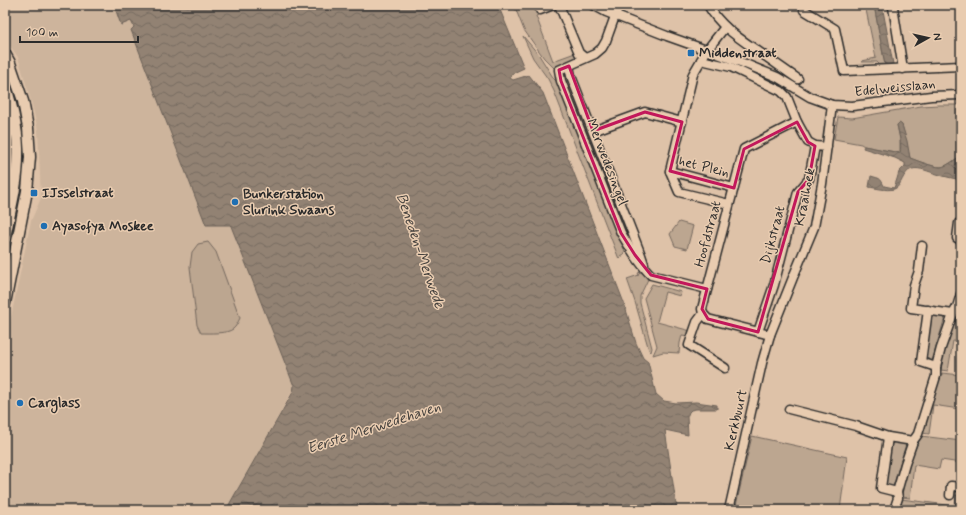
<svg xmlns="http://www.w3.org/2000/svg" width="966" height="515" font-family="Mynerve,sans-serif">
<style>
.built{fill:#cdb49c}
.green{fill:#bca690;stroke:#74685e}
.forest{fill:url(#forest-crowns);stroke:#74685e}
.water{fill:url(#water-waves);stroke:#695f56}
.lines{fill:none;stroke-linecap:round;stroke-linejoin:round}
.minor-casing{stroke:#2b2b2b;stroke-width:11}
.major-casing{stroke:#2b2b2b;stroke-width:13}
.minor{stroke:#e9ccb0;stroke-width:8}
.major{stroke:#e9ccb0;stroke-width:10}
.marked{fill:none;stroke:#c2185b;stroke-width:3;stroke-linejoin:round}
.poi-dot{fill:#1f6fb2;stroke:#e9ccb0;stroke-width:1.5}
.labels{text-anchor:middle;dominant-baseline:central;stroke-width:3;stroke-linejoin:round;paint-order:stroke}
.poi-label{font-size:14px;font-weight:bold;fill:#2b2b2b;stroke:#e9ccb0;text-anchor:start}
.street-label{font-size:14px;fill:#2b2b2b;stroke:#e9ccb0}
.water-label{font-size:15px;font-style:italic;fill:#45413d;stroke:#e9ccb0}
</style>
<defs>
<pattern id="forest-crowns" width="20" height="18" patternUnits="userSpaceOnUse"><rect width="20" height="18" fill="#bca690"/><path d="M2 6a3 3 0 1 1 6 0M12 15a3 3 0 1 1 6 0" fill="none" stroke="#998776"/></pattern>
<pattern id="water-waves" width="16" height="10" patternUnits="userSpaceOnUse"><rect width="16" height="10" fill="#928273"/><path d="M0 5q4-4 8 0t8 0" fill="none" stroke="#776b5f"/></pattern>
</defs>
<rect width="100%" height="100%" fill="#dec2a8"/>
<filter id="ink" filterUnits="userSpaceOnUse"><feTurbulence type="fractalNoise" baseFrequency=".025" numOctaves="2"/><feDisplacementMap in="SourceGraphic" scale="8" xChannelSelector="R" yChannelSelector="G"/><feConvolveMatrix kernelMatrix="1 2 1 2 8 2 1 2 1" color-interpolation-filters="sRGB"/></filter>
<g filter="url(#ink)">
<!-- built -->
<path class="built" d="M5,5H148L297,382L227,510H5V346L31,221L41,198L38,130L31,101L18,57L5,39Z"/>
<!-- green -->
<g class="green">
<path d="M514,5H530L532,9L540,6L543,13L536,16L553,61L575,53L579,57L554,68L544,58L524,30Z"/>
<path d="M865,5H874L885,65H880L877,62H862V61L876,58Z"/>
<path d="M523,36L539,55L554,79L561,86L625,252L624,255L621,257L619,259L554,91L548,79L533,58Z"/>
<path d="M939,105H961V156C955,159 948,166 941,167C933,167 918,161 910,158L902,125H897L900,140V153L864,146L861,144L834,139L838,117L852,118L921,106Z"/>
<path d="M679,222L693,226L687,249L675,246L670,234Z"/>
<path d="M208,242L216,252L240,318C238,322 236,327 233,329C227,334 208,333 201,333L197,325L190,267L192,252L198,244Z"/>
<path d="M641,272L649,277L640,296V303L652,348L651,352L649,350L635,302L627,279L639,275L638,273Z"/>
<path d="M652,284L681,292L680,296L665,292L657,322L691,331L688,336L682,335L680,343L679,353L663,352L653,355L657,346L644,298Z"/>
<path d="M959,311H961V342L953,341L948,371L941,370C943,349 951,330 959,311Z"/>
<path d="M934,315L944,316L945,317L932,361C929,361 927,361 925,358L930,320Z"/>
<path d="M942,373L961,375V397H960L959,409L933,405L929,434L922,433L940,375H942Z"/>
<path d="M752,436L847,457L840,510H735Z"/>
<path d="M921,436L961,441V463L941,460L939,469L914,465L910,498L902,497C903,477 913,453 921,436Z"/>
<path d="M895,442L904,443L906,444L893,487H888L886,483L891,445L893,443Z"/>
<path d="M956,495L961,496V510H898L901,499L955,506Z"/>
</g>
<!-- forest -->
<path class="forest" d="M5,59L18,90L27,138L23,188L5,281V259L15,212L20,170L11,89L5,76Z"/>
<!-- water -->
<g class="water">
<path d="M114,5H498L524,68L511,74L510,78L513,80L529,75L543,93L624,303L636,343L643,358L648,362L656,394L664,401L676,403L696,402L717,405V409H696L691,410L689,412L687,417L688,435L665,430L677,510H226L293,392L294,386L231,226L230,225H206L131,30L134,27L131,21L121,25Z"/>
<path d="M874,5H882L893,64L885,65Z"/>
<path d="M899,123L901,124L902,125L907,141L910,158C918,161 933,167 941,167C948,166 955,159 961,156V161L955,165L954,167L957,170L961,172V180C953,178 945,177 937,174C929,172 920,167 912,169C902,172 902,187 894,189C886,191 876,188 869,187L871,176C880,179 880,177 884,186L894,188L897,179L899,172L905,166V163L895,158L863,148L864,146L900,153C902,144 899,134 897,125Z"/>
</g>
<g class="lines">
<!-- minor casing -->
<g class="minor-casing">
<g id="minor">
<path d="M559,5L579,53L585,58"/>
<path d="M593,5L606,12L667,36L743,63L777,77L810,97L832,105L852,106L931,96L961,95"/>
<path d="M619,5L606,41L602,48L595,54L559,70L561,81L621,233C630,248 639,263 651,275L707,289"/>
<path d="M708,5C720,27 742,40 762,54C774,62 786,71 798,79"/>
<path d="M894,5L893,7L903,69"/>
<path d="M540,10L553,5"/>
<path d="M804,10L835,29L844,71L961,66"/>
<path d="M701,60L731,67L781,91L787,97L797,122L808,142L815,146L827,147"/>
<path d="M569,66L571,76L641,255L644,264"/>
<path d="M5,109L8,128L9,177L15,187"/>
<path d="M593,131L645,112L682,122"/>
<path d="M670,171L693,74L707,50L725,27"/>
<path d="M729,204L679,192L670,171L734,188"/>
<path d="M961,222L959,223L957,238L961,240"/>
<path d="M922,246L919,271L914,285L911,308L953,314"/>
<path d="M928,310L921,362L936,367"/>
<path d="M703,314L697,322L689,345L725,368"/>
<path d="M758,332L774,285L798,192L809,179L815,146"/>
<path d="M770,335L708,319L703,314L702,309L744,149L797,122"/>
<path d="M789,409L856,426L888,437"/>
<path d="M897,492L881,488L888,437L913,441"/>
<path d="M950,495L951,486L961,487"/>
<path d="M729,510L762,363L770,335L794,275L814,227L822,184L832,105"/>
<path d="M894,510L898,498L897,492L905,464L913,441L918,434L936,376V367L941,348L953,314L957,307L961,294"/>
</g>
</g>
<!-- major casing -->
<g class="major-casing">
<g id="major">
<path d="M5,54L10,63L23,101L28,128L30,157L27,191L5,303"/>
<path d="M5,84C13,108 19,132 18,157C18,183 10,212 5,237"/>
</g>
</g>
<!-- minor -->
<use href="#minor" class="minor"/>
<!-- major -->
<use href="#major" class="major"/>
</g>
</g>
<!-- marked area -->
<path class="marked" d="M569,66L593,131L645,112L682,122L670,171L734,188L744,149L797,122L808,142L815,146L809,179L798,192L758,332L708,319L702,309L707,289L651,275L635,255L621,233L561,81L559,70Z"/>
<!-- markers -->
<g class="poi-dot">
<rect x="687" y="49" width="8" height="8" rx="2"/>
<rect x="30" y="189" width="8" height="8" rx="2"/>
<circle cx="235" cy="202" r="4"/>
<circle cx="44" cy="226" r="4"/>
<circle cx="20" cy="403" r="4"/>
</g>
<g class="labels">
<!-- poi labels -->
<g class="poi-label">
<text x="699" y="53">Middenstraat</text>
<text x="42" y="193">IJsselstraat</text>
<text x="243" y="194">Bunkerstation<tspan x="243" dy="16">Slurink Swaans</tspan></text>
<text x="52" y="226">Ayasofya Moskee</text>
<text x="28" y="403">Carglass</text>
</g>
<!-- street labels -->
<g class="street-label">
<text transform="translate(895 88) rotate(-6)">Edelweisslaan</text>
<text transform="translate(607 162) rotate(69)">Merwedesingel</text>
<text transform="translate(704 167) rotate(14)">het Plein</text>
<text transform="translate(805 197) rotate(-79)">Kraaihoek</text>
<text transform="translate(708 234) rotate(-75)">Hoofdstraat</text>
<text transform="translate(773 235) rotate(-75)">Dijkstraat</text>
<text transform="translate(736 420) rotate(-77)">Kerkbuurt</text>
</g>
<!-- water labels -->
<g class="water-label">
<text transform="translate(420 251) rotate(71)">Beneden-Merwede</text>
<text transform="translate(374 428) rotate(-18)">Eerste Merwedehaven</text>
</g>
</g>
<!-- margin -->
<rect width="966" height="515" fill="none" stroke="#e9ccb0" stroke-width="20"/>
<rect x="10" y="10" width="946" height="495" fill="none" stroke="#2b2b2b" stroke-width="1.5" filter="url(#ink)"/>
<!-- north arrow -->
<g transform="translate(928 38) rotate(82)" stroke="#e9ccb0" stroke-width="3" paint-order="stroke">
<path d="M0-3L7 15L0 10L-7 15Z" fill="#2b2b2b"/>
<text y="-6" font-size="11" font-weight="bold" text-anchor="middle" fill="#2b2b2b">N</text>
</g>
<!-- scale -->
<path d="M20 36v6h118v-6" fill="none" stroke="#2b2b2b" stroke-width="2"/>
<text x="26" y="36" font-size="12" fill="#2b2b2b" stroke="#e9ccb0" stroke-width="3" paint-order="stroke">100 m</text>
</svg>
